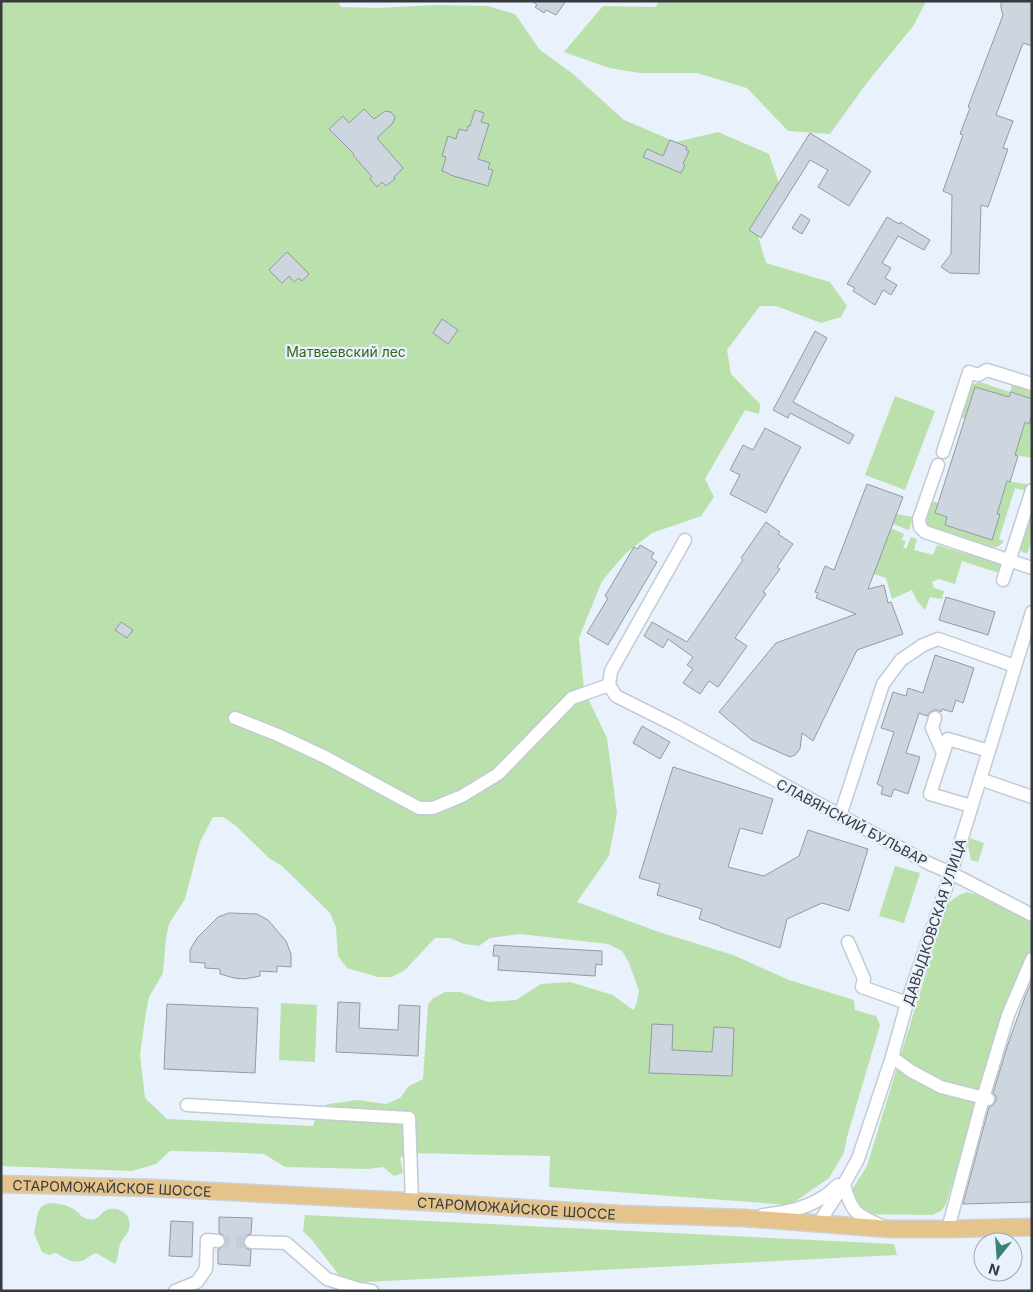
<svg xmlns="http://www.w3.org/2000/svg" width="1033" height="1292" font-family="Inter,sans-serif">
<style>
.green{fill:#bae0ab;fill-rule:evenodd}
.building{fill:#cdd5df;stroke:#929aa3}
.lines{fill:none;stroke-linecap:round;stroke-linejoin:round}
.minor-tunnel{stroke:#c5cdd6;stroke-width:12;stroke-dasharray:12 6;stroke-linecap:butt}
.minor-casing{stroke:#c2cad4;stroke-width:15}
.major-casing{stroke:#cfcfd0;stroke-width:19}
.minor{stroke:#fff;stroke-width:12}
.major{stroke:#e5c48b;stroke-width:16}
.labels{text-anchor:middle;dominant-baseline:central;stroke-width:4.5;stroke-linejoin:round;paint-order:stroke}
.park-label{font-size:14px;fill:#326619;stroke:#e9f2fc}
.street-label{font-size:14px;fill:#36393d;stroke:#e9f2fc}
</style>
<rect width="100%" height="100%" fill="#e9f2fc"/>
<!-- green -->
<g class="green">
<path d="M1,1H338L341,7L378,8L435,5L487,6L515,14L540,50L573,74L624,120L676,142L718,132L769,154L781,189L756,229L766,263L830,282L847,306L841,317L821,323L776,306H760L727,350L731,374L760,404L759,414L745,410L705,479L714,497L701,516L652,533L625,554L602,581L579,638L584,690L607,738L617,813L609,856L577,902L659,932L733,955L789,980L854,1000L855,1010L876,1016L880,1025L847,1137L844,1153L829,1178L790,1205L549,1187L550,1156L407,1153L400,1158L403,1173L394,1176L383,1167L368,1169L285,1167L264,1154L222,1152L170,1151L156,1164L132,1171L1,1166ZM213,817H223L235,825L269,858L282,866L330,913L336,927L338,956L347,968L378,977H392L405,970L435,938H450L464,944L479,946L490,938L520,934L608,944L622,951L629,963L639,991L636,1005L633,1010L613,995L570,982L541,984L516,1000L488,1002L460,992H445L432,999L428,1005L423,1079L409,1086L400,1098L386,1104L357,1100L328,1104L317,1114L313,1126L167,1119L145,1098L140,1055L146,1012L149,997L163,973L166,938L169,924L185,899L200,842Z"/>
<path d="M659,1H926L914,25L866,84L830,134L788,131L747,88L697,73H640L609,68L564,52L603,6L656,7Z"/>
<path d="M980,382L1010,392L1012,385L1032,390V399L1011,392L1008,399L1003,396L975,387L965,419L959,417L970,385Z"/>
<path d="M895,396L935,411L905,490L865,475Z"/>
<path d="M1032,414V441L1030,447L1032,448V458L1015,455L1025,422L1029,423Z"/>
<path d="M1007,481L1032,485L1031,492L1015,488L999,539L1004,541L999,546L992,548L937,532L927,525L925,515L929,500L938,503L935,513L947,517L945,525L992,539L999,514H997Z"/>
<path d="M896,514L913,517L909,530L893,524Z"/>
<path d="M1030,514L1032,515V539L1027,554L1019,550Z"/>
<path d="M891,528L904,534L902,540L906,541L903,547L906,549L911,537L917,539L914,550L933,555L937,545L1004,565L1002,574L962,561L955,584L939,579L932,582L934,588L944,591L942,599L930,597L925,610L917,601L912,590L892,599L886,578L873,574Z"/>
<path d="M970,838L984,843L978,862L971,860L968,846Z"/>
<path d="M895,866L920,873L904,923L879,916Z"/>
<path d="M967,892L977,895L1032,923V952L1016,983L1005,1010L946,1204L941,1211L932,1215L864,1214L853,1200V1188L867,1166L946,907C952,899 957,895 967,892Z"/>
<path d="M281,1003L317,1005L315,1062L279,1060Z"/>
<path d="M49,1203C58,1203 68,1205 75,1210C80,1214 82,1218 88,1219C99,1222 99,1213 107,1210C111,1208 116,1209 119,1210C129,1213 132,1223 128,1232C125,1237 121,1240 120,1245C117,1253 120,1255 115,1264L96,1253C91,1255 88,1257 84,1260C74,1265 65,1258 56,1253L49,1255L42,1252L34,1233L38,1212L42,1206Z"/>
<path d="M305,1215L894,1244L897,1255L345,1283L312,1240L303,1231Z"/>
</g>
<!-- building -->
<g class="building">
<path d="M532,1H566L556,15L546,10L544,13L535,7L537,5Z"/>
<path d="M1001,1H1032V46L1023,43L996,115L1013,121L1003,148L1008,149L988,207L981,205L979,274L950,273L941,267L951,254L952,195L943,191L963,135L960,134L970,108L968,107L1003,15L1001,8Z"/>
<path d="M364,109L374,119L385,111L391,112L395,117L393,123L377,138L403,168L394,177L395,179L386,186L382,182L377,187L370,179L372,177L353,155L354,154L329,129L343,116L349,123Z"/>
<path d="M475,110L484,113L481,122L489,124L478,159L490,163L488,169L493,170L488,186L450,175V174L442,171L446,157L442,156L448,136L456,139L459,129L467,131L468,126H470Z"/>
<path d="M810,133L871,171L849,206L818,187L828,170L810,160L761,238L749,230Z"/>
<path d="M670,140L687,147L686,150L689,151L683,164L685,165L681,173L643,157L647,149L663,156Z"/>
<path d="M801,214L810,220L802,234L792,228Z"/>
<path d="M887,217L899,224L900,222L930,240L924,250L898,236L882,263L891,268L885,278L897,285L891,295L883,290L875,305L853,291L855,288L847,284Z"/>
<path d="M287,252L309,274L302,281L299,278L294,282L289,276L282,283L269,270Z"/>
<path d="M442,319L458,330L448,344L433,333Z"/>
<path d="M815,331L827,338L793,402L854,435L849,444L790,413L788,418L773,410Z"/>
<path d="M975,387L1009,397L1011,392L1032,399V414L1029,424L1025,422L1015,455L1018,456L1010,482L1007,481L997,514H1000L992,540L945,525L947,517L935,513Z"/>
<path d="M765,428L801,447L766,513L730,494L740,475L730,470L743,445L753,450Z"/>
<path d="M867,484L903,497L868,589L884,585L888,603L891,602L903,634L857,650L813,741L802,733L800,749L795,755L790,757L752,740L719,712L776,643L856,614L816,598L818,593L815,592L825,566L834,570Z"/>
<path d="M766,522L780,532L778,534L793,544L777,567L780,569L763,592L766,594L735,638L747,646L718,687L709,681L700,694L683,683L693,669L687,665L693,657L668,639L663,648L644,636L652,622L687,642L743,560L741,558Z"/>
<path d="M640,545L654,553L651,558L657,562L608,645L587,633L608,598L605,596L634,547L638,549Z"/>
<path d="M946,597L995,612L988,635L939,620Z"/>
<path d="M121,622L133,630L127,638L115,630Z"/>
<path d="M935,655L974,668L963,703L956,700L952,712L942,709L941,712L938,710H934L930,712L927,716L919,713L906,753L920,757L908,794L894,789L891,797L881,794L883,787L877,784L894,732L881,728L893,692L906,696L908,688L923,693Z"/>
<path d="M642,726L670,742L660,759L633,743Z"/>
<path d="M673,767L773,799L762,834L740,828L728,867L764,876L799,856L808,830L868,849L849,911L822,903L787,919L780,948L720,927V926L699,919L702,909L657,895L660,884L639,878Z"/>
<path d="M229,913L257,914L268,920L286,941L291,954V967L277,966V972L260,971V976L245,979L234,978L220,974V969L205,968V963L190,962V950L197,938L218,917Z"/>
<path d="M494,945L602,951V965L596,964L595,976L498,970L499,956H493Z"/>
<path d="M1032,981V1202L963,1204L989,1107L993,1105L996,1101V1096L993,1093L1008,1044L1025,997Z"/>
<path d="M338,1002L360,1003L359,1028L398,1030L399,1005L420,1006L418,1056L336,1052Z"/>
<path d="M167,1004L258,1008L255,1073L164,1069Z"/>
<path d="M652,1024L673,1025L672,1050L712,1052L714,1027L734,1028L732,1076L649,1073Z"/>
<path d="M219,1217L252,1218L251,1234L247,1235L243,1241L244,1246L247,1249L251,1250L250,1266L218,1264V1249L224,1246L226,1241L223,1235L219,1233Z"/>
<path d="M171,1221L193,1222L192,1257L169,1256Z"/>
</g>
<g class="lines">
<!-- minor-tunnel -->
<path class="minor-tunnel" d="M218,1241L251,1242"/>
<!-- minor casing -->
<g class="minor-casing">
<g id="minor">
<path d="M943,452L969,372L978,375L987,370L1032,384"/>
<path d="M938,465L919,519L920,527L925,532L1032,568"/>
<path d="M685,540L611,671L609,685L616,696L674,725L928,863L951,873L1032,915"/>
<path d="M1003,580L1032,490"/>
<path d="M235,718L278,735L325,757L419,808H433L462,796L498,774L572,698L609,685"/>
<path d="M935,718L932,728L943,753"/>
<path d="M980,779L1032,797"/>
<path d="M971,806L930,794L948,739L989,751"/>
<path d="M840,816L883,684L901,660L923,645L938,639L1015,666"/>
<path d="M848,942L864,979L862,987L907,1003"/>
<path d="M892,1057L911,1071L941,1087L988,1099"/>
<path d="M187,1105L409,1118L412,1201"/>
<path d="M844,1184C851,1212 856,1215 882,1226"/>
<path d="M763,1215C784,1212 806,1209 823,1197C829,1194 833,1189 838,1185"/>
<path d="M818,1224L844,1184L858,1159L892,1057L907,1003L951,873L1032,612"/>
<path d="M948,1229L983,1098L1008,1015L1032,959"/>
<path d="M251,1242L286,1243L327,1279L359,1289L372,1291"/>
<path d="M175,1291L197,1282L206,1269L207,1240L218,1241"/>
</g>
</g>
<!-- major casing -->
<g class="major-casing">
<g id="major">
<path id="s1" d="M1,1184L153,1188L444,1203L619,1214L745,1218L891,1229H948L1032,1227"/>
</g>
</g>
<!-- minor -->
<use href="#minor" class="minor"/>
<!-- major -->
<use href="#major" class="major"/>
</g>
<g class="labels">
<!-- park labels -->
<g class="park-label">
<text x="346" y="351">Матвеевский лес</text>
</g>
<!-- street labels -->
<g class="street-label">
<text transform="translate(852 822) rotate(28)">СЛАВЯНСКИЙ БУЛЬВАР</text>
<text transform="translate(934 922) rotate(-72)">ДАВЫДКОВСКАЯ УЛИЦА</text>
<text stroke="none"><textPath href="#s1" startOffset="111">СТАРОМОЖАЙСКОЕ ШОССЕ</textPath></text>
<text stroke="none"><textPath href="#s1" startOffset="516">СТАРОМОЖАЙСКОЕ ШОССЕ</textPath></text>
</g>
</g>
<!-- border -->
<rect width="1033" height="1292" fill="none" stroke="#36393d" stroke-width="5"/>
<!-- north arrow -->
<g transform="translate(998 1257) rotate(197)"><circle r="24" fill="#e9f2fc" stroke="#a1a8b0"/>
<path d="M0-4L9 19L0 12L-9 19Z" fill="#3c8175"/>
<text y="-8" font-size="14" font-weight="bold" text-anchor="middle" fill="#36393d">N</text>
</g>
</svg>
